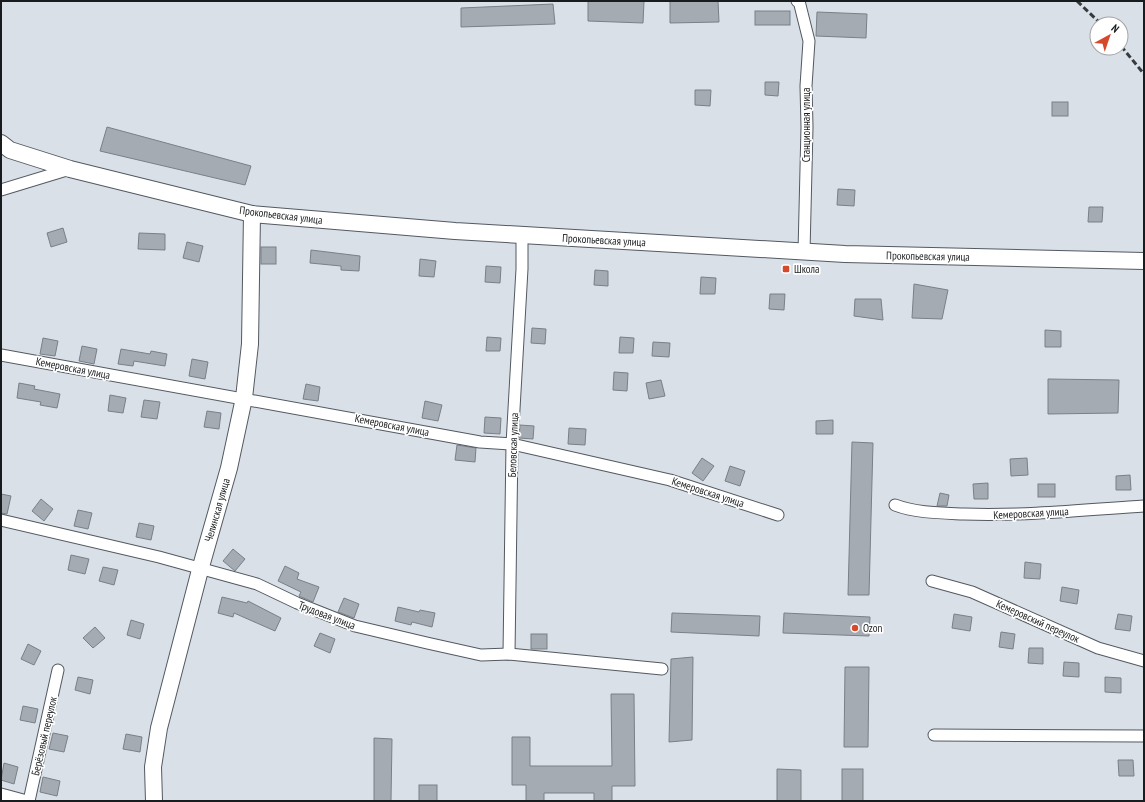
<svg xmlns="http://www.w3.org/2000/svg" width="1145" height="802" font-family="'PT Sans Narrow',sans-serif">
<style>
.building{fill:#a4abb2;stroke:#798087}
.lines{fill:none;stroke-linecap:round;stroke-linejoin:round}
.street-casing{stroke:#535960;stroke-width:13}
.secondary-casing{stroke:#535960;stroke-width:18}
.street{stroke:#fff;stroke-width:11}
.secondary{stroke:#fff;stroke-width:16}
.rail{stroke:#373b3e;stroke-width:3;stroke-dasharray:6 3;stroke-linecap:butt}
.poi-dot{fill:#d54a2b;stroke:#fff;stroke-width:1.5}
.labels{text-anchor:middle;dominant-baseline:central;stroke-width:3.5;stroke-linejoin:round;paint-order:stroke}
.street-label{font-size:11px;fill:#191c1e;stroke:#fff}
.poi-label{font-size:11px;fill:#191c1e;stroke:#fff;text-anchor:start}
</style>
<rect width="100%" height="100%" fill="#d9e0e8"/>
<!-- building -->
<g class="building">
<path d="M588,1H644L643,23L588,21Z"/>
<path d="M670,1H718L719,22L670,23Z"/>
<path d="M553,4L555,24L461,27V8Z"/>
<rect x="755" y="11" width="35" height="14"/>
<path d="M817,12L867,14L866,38L816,36Z"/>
<path d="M765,82H779L778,96L765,95Z"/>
<path d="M695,90H711L710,106L695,105Z"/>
<rect x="1052" y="102" width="16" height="14"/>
<path d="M107,127L251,166L245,185L100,151Z"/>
<path d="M838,189L855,190L854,206L837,205Z"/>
<path d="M1089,207H1103L1102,222H1088Z"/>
<path d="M63,228L67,242L51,247L47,233Z"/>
<path d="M139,233L165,234V250L138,249Z"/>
<path d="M187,242L203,246L199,262L183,258Z"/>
<rect x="261" y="247" width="15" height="17"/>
<path d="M311,250L360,256L359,271L341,270V266L310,263Z"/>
<path d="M420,259L436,261L434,277L419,276Z"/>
<path d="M486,266L501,267L500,283L485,282Z"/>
<path d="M595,270L608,271V286L594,285Z"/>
<path d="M701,277L716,278L715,294H700Z"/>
<path d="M914,284L948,290L942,319L912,318Z"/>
<path d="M770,294H785L784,310L769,309Z"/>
<path d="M855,299H881L883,320L854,316Z"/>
<path d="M532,328L546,329L545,344L531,343Z"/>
<path d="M1045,330L1061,331V347H1045Z"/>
<path d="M487,337L501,338L500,351H486Z"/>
<path d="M620,337L634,338L633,353H619Z"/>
<path d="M43,338L58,341L55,356L40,354Z"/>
<path d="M653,342L670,343L669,357L652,356Z"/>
<path d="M82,346L97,349L94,364L79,361Z"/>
<path d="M121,349L150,354L151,351L167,354L165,366L134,361L133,366L118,364Z"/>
<path d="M192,359L208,362L205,379L189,376Z"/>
<path d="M614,372L628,373L627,391L613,390Z"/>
<path d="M1048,379L1119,380L1118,413L1048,414Z"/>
<path d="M661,380L665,396L649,399L646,383Z"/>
<path d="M19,383L35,386L34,389L60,394L57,408L40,405L41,402L17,398Z"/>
<path d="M306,384L320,387L318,401L303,399Z"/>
<path d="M110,395L126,398L123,413L108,411Z"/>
<path d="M144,400L160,402L157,419L141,417Z"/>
<path d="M425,401L442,405L438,421L422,418Z"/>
<path d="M207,411L221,413L219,429L204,427Z"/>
<path d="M485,417L501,418L500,434L484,433Z"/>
<path d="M833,420V434H816V421Z"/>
<path d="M520,425L534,426L533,439L519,438Z"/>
<path d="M569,428L586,429L585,445L568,444Z"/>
<path d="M852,442L873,443L869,595H848Z"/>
<path d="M457,445L476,448L475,462L455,460Z"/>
<path d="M702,458L714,466L703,481L692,473Z"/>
<path d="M1027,458L1028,475L1011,476L1010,459Z"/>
<path d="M730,466L745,471L740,486L725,481Z"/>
<path d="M1130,475L1131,490H1116V476Z"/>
<path d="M988,483V499H974L973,484Z"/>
<rect x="1038" y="484" width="17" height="13"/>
<path d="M940,493L949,495L947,506H937Z"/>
<path d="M1,494L11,496L7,514L1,513Z"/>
<path d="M41,499L53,509L44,521L32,511Z"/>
<path d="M78,510L92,513L88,529L74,526Z"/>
<path d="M139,523L154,526L151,540L136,537Z"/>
<path d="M233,549L245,559L235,571L223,561Z"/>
<path d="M71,555L89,559L85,574L68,570Z"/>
<path d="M1025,562L1041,564L1040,579L1024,578Z"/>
<path d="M285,566L299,573L297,579L319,587L313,602L299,596L301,592L278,581Z"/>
<path d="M103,567L118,570L114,585L99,581Z"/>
<path d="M1062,587L1079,590L1077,604L1060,601Z"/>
<path d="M222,597L247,603L248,601L281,618L275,631L234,613L233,617L218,613Z"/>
<path d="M344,598L359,604L354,618L338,612Z"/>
<path d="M398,607L419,612L420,610L435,613L432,627L412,622L411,625L395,621Z"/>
<path d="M672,613L760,616L759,636L671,632Z"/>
<path d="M784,613L870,617L869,636L783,633Z"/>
<path d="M954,614L972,617L970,631L952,628Z"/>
<path d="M1118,614L1132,616L1130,631L1115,629Z"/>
<path d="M131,620L144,624L140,639L127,635Z"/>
<path d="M95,627L105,638L93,648L83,638Z"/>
<path d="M1001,632L1015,634L1013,649L999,647Z"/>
<path d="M320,633L335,639L330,653L314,646Z"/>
<rect x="531" y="634" width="16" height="15"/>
<path d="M28,644L41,651L34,665L21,659Z"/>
<path d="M1029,648H1043V664L1028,663Z"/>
<path d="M693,657L692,740L669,742L671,659Z"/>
<path d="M1064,662L1079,663V677L1063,676Z"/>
<path d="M845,667H869L868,747H844Z"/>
<path d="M78,677L93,680L90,694L75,690Z"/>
<path d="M1105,677L1121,678V693L1105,692Z"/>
<path d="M611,694H634L635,786H612V801H594V793H544V801H526V785H512V737H530V766H612Z"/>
<path d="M23,706L38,709L35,723L20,720Z"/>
<path d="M53,733L68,736L64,752L49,749Z"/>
<path d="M126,734L142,737L140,752L123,749Z"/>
<path d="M374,738L392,739L391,801H374Z"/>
<path d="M1118,760H1133L1134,776H1119Z"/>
<path d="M4,763L18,767L14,784L1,780Z"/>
<path d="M777,769L801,770V801H777Z"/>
<rect x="842" y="769" width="21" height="32"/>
<path d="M43,777L60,781L57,796L40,792Z"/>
<rect x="419" y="785" width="18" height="16"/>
</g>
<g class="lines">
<!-- street casing -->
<g class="street-casing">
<g id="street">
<path d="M797,1H799L809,41L806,86L807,127L804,252"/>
<path d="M1,190L70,169"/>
<path d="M1,355L480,442L512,444L670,480L778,515"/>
<path d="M895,505C916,513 942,513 964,514C1024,516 1084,510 1144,506"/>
<path d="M1,520L159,557L257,584L297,603L355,626L427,643L481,655L509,654L662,669"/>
<path d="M932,581L972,592L1098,648L1144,661"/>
<path d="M509,654L512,444L522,269V235"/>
<path d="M934,735L1144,736"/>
<path d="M1,794L27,801"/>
<path d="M29,801L58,670"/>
</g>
</g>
<!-- secondary casing -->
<g class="secondary-casing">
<g id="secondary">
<path d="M1,143L10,150L70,169L252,214L455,231L845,254L1144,261"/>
<path d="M154,801L153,767L159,728L200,570L229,468L244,398L250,344L252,214"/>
</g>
</g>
<!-- street -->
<use href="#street" class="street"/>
<!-- secondary -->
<use href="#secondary" class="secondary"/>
<!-- rail -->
<g class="rail">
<path d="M1077,1L1101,24"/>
<path d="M1121,46L1144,74"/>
</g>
</g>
<!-- markers -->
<g class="poi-dot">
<rect x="782" y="265" width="8" height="8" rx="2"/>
<circle cx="855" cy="628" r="4"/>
</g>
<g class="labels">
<!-- street labels -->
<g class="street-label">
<text transform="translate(806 125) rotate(-90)">Станционная улица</text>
<text transform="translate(281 215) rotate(7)">Прокопьевская улица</text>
<text transform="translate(604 240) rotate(3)">Прокопьевская улица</text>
<text transform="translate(928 256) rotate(1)">Прокопьевская улица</text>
<text transform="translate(73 368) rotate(11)">Кемеровская улица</text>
<text transform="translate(392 425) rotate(11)">Кемеровская улица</text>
<text transform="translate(513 445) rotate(-88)">Беловская улица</text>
<text transform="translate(708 492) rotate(18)">Кемеровская улица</text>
<text transform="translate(217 510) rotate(-74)">Челинская улица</text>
<text transform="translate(1031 513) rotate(-3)">Кемеровская улица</text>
<text transform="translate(327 615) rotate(21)">Трудовая улица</text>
<text transform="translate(1038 621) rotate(24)">Кемеровский переулок</text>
<text transform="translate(44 736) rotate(-77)">Берёзовый переулок</text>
</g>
<!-- poi labels -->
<g class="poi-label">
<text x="794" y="269">Школа</text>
<text x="863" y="628">Ozon</text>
</g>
</g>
<!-- border -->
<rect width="1145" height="802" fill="none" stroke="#191c1e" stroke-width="4"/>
<!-- north arrow -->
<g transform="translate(1109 36) rotate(40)"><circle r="19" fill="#ffffff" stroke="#a3a4a5"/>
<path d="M0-3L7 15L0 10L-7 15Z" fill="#d54a2b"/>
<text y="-6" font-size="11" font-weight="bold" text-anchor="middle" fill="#191c1e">N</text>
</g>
</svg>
